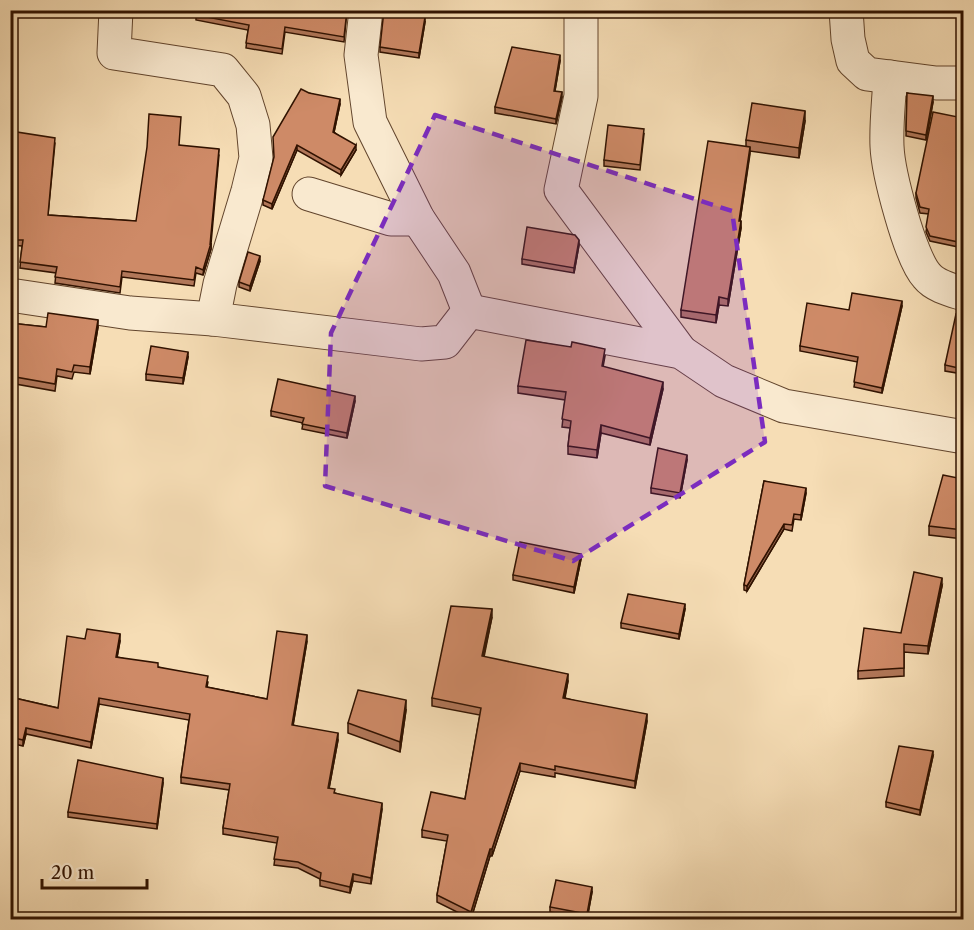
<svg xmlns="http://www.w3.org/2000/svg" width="974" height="930" font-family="'Libre Caslon Text',serif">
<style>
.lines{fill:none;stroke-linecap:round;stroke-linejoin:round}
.minor-casing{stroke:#62452d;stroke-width:35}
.minor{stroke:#f9e9cf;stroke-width:33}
.wall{fill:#b17759;stroke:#301200;stroke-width:1.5}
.shaded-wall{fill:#906148;stroke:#301200;stroke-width:1.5}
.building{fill:#ce8a67;stroke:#301200;stroke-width:1.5}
.marked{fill:#7b2cbf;fill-opacity:0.2;stroke:#7b2cbf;stroke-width:4.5;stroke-dasharray:12 8;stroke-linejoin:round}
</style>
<rect width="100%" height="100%" fill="#f6ddb5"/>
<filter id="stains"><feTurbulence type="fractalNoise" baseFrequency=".00333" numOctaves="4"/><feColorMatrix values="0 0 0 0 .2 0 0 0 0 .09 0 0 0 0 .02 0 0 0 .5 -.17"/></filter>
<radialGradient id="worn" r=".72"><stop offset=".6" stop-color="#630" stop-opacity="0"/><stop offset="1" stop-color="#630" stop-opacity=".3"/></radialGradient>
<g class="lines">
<!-- minor casing -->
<g class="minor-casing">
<g id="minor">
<path d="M116,10L114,53L223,70L244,96L253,125L256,158L248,191L220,284L213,319"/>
<path d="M366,10L361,55L370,122L418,219L454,273L469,311"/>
<path d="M581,10V96L561,190L681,352"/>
<path d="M846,10L848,39L853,61L867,74L936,83H964"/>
<path d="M890,77C889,100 886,123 887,146C888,172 910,258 927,276C935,286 951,290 964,294"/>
<path d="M309,194L391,219H418"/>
<path d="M10,295L130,313L213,319L421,344L445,342L469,311L681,352L724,381L784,406L964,437"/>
</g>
</g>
<!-- minor -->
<use href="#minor" class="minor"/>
</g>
<!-- wall -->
<g class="wall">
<path d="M196,10H347L344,42L285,32L282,54L246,48L248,30L196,20Z"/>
<path d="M425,22L419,58L380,52V47Z"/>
<path d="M560,61L555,91L562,97L556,124L495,113V107Z"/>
<path d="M309,93L340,104L334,132L356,150L341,175L297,150L272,209L263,205V200Z"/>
<path d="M907,93L933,102L926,140L906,136Z"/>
<path d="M963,118V248L930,241L926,232L929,214L920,213L916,198V193Z"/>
<path d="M805,121L799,158L750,151L740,221L741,228L728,306L719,305L716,323L681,317V310L746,146V140Z"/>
<path d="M10,131L55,143L48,215L136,221L179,145L219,155L211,244V249L203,275L196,273L194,286L122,277L120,293L55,283L56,273L20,268L22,246L10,245Z"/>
<path d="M644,134L640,170L604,166V160Z"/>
<path d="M579,245L574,273L522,264V259Z"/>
<path d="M260,261L250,291L239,287V282Z"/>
<path d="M902,306L882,393L854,387L858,362L800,351V346L849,310Z"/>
<path d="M963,316V374L945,371V365Z"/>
<path d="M10,323L46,327H98L90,374L74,372L72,379L57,376L55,391L10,383Z"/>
<path d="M605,356L603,367L663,389L650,445L601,433L597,458L568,454V446L570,428L562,427L565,400L518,393V386Z"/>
<path d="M188,357L183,384L146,380V374Z"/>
<path d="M355,401L347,438L302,429L303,423L271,416V411Z"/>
<path d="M687,460L680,498L651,493V488Z"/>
<path d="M963,479V539L929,535V526Z"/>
<path d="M764,481L806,493L801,520L794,519L792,531L784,529L747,591L744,590V585Z"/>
<path d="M581,559L574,593L513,580V575Z"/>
<path d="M942,586L928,654L904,652V676L858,679V671L901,633Z"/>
<path d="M685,609L679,639L621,628V623Z"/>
<path d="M492,617L484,657L568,681L565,698L647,721L635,788L555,773V777L520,771L492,856H490L471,919L437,902V895L447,841L422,837V830L465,799L480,715L432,706V698Z"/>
<path d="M85,639L120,641L117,657L158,667L208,682L207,687L267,699L307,641L293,725L338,740L329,788L335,793L382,809L371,884L353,881L350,893L320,886V879L298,868L274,865L277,843L223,834V828L229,790L181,783V777L189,720L99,704L91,748L26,734L23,746L10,743V697L58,708Z"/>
<path d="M406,710L400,752L348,733V723Z"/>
<path d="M933,756L920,815L886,807V802Z"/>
<path d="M163,783L157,829L68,817V812Z"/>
<path d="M592,892L587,919L550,912V907Z"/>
</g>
<!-- shaded-wall -->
<g class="shaded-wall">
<path d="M425,17V22L419,58V53Z"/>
<path d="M560,55V61L554,96V91Z"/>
<path d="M562,92V97L556,124V119Z"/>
<path d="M933,96V102L926,140V135Z"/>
<path d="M340,99V104L333,137V132Z"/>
<path d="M805,111V121L799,158V148Z"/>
<path d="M297,145V150L272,209V204Z"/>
<path d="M356,145V150L341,175V170Z"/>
<path d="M750,147V154L739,228V221Z"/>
<path d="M219,149L210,245L211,243V249L203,275Z"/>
<path d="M741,221V228L728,306V299Z"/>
<path d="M579,240V245L574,273V268Z"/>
<path d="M260,256V261L250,291V286Z"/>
<path d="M719,297V305L716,323V315Z"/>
<path d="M902,301V306L882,393V388Z"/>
<path d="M98,320V327L90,374V367Z"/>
<path d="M188,352V357L183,384V378Z"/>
<path d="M663,382V389L650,445V438Z"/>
<path d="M355,396V401L347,438V433Z"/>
<path d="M601,425V433L597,458V450Z"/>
<path d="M687,455V460L680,498V493Z"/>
<path d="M806,488V493L801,520V515Z"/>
<path d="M784,524V529L747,591V586Z"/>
<path d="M581,554V559L574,593V587Z"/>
<path d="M942,578V586L928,654V646Z"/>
<path d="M685,604V609L679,639V634Z"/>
<path d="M492,609V617L482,663V656Z"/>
<path d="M120,634V641L116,663V657Z"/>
<path d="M307,635V641L292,732V725Z"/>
<path d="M568,674V681L563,705V698Z"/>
<path d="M99,698V704L91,748V742Z"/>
<path d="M406,700V710L400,752V742Z"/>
<path d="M647,714V721L635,788V781Z"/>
<path d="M26,728V734L23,746V740Z"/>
<path d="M338,733V740L328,794V788Z"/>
<path d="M933,751V756L920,815V810Z"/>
<path d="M520,763V771L492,856V849Z"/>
<path d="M163,778V783L157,829V824Z"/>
<path d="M382,803V809L371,884V878Z"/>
<path d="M490,849V856L471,919V912Z"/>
<path d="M353,874V881L350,893V887Z"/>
<path d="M592,887V892L587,919V914Z"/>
</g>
<!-- building -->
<g class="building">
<path d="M196,10H347L344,37L285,27L282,49L246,43L249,25L196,15Z"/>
<path d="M384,10H392L425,17L419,53L380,47Z"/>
<path d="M512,47L560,55L554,91L562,92L556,119L495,107Z"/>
<path d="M301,89L309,93L340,99L333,132L356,145L341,170L297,145L272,204L263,200L274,157L273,137Z"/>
<path d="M907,93L933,96L926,135L906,131Z"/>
<path d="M752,103L805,111L799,148L746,140Z"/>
<path d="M933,112L963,118V243L930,236L926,227L929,209L920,207L916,193Z"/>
<path d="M149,114L181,117L179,145L219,149L210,245L211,243L203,270L196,267L194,280L122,271L120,287L55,277L57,267L20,262L23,240H10V131L55,138L48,215L136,221L147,147Z"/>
<path d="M608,125L644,129L640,165L604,160Z"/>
<path d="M708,141L750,147L739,221H741L728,299L719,297L716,315L681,310Z"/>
<path d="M527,227L575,235L579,240L574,268L522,259Z"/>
<path d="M248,252L260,256L250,286L239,282Z"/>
<path d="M852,293L902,301L882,388L854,382L858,357L800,346L807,303L849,310Z"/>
<path d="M48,313L98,320L90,367L74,365L72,372L57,369L55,384L10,376V323L46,327Z"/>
<path d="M956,314L963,316V369L945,365Z"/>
<path d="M526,340L571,347L572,342L605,349L602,366L663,382L650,438L601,425L597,450L568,446L571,421L562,419L566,392L518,386Z"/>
<path d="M151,346L188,352L183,378L146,374Z"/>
<path d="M278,379L355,396L347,433L302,424L304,418L271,411Z"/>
<path d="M658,448L687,455L680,493L651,488Z"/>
<path d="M943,475L963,479V530L929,526Z"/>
<path d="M764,481L806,488L801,515L794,514L792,525L784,524L747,586L744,585Z"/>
<path d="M520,542L581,554L574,587L513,575Z"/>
<path d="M914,572L942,578L928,646L904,644V668L858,671L864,628L901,633Z"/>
<path d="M628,594L685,604L679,634L621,623Z"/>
<path d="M451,606L492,609L482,656L568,674L563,698L647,714L635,781L555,766V770L520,763L492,849H490L471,912L437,895L448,835L422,830L431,792L465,799L481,708L432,698Z"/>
<path d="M87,629L120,634L116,657L158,663V667L208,676L206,687L267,699L277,631L307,635L292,725L338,733L328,788L335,789L334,793L382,803L371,878L353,874L350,887L320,880L321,873L298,862L274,859L278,837L223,828L230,784L181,777L190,714L99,698L91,742L26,728L23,740L10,737V697L58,708L67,636L85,639Z"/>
<path d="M358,690L406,700L400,742L348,723Z"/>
<path d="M899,746L933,751L920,810L886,802Z"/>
<path d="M78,760L163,778L157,824L68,812Z"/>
<path d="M556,880L592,887L587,914L550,907Z"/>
</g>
<!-- marked area -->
<path class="marked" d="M435,115L732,211L765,442L573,561L325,486L331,333Z"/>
<!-- margin -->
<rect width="974" height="930" fill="none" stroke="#f6ddb5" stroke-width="36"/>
<rect x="12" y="12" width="950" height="906" fill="none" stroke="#301200" stroke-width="3"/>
<rect x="18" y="18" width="938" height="894" fill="none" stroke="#301200" stroke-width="1.5"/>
<!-- scale -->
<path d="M42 879v9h105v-9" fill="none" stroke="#301200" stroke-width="3"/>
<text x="51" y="879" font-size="18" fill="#301200" stroke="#f9e9cf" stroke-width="4.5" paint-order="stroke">20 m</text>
<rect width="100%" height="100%" filter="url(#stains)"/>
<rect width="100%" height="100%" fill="url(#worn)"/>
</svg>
